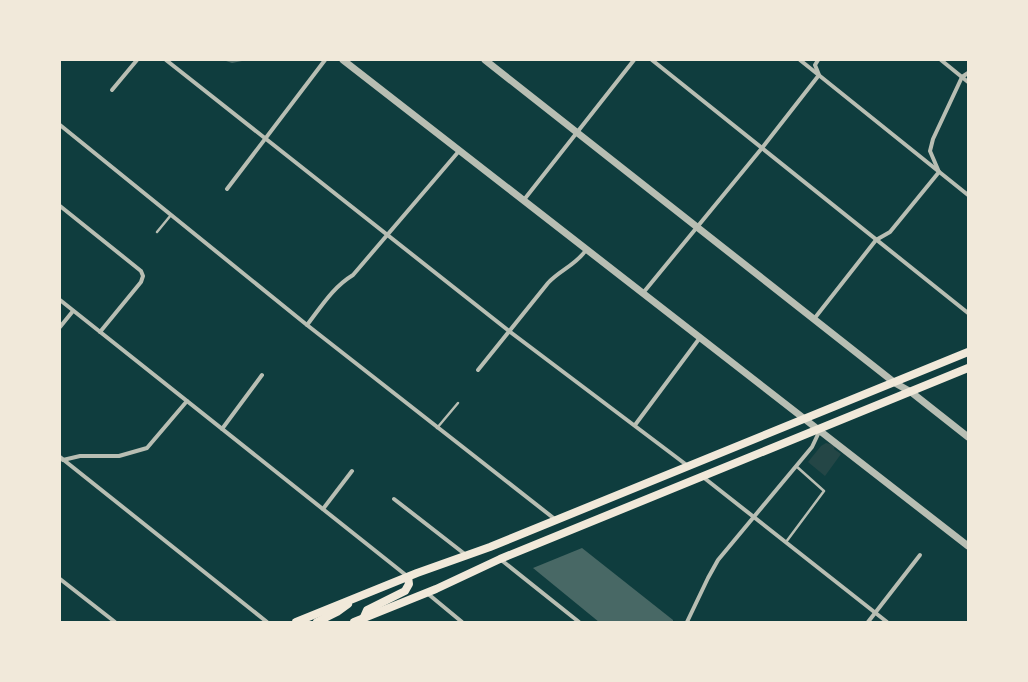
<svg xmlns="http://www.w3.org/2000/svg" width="1028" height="682" font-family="Barlow,sans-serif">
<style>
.green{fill:#244646}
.building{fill:#486865}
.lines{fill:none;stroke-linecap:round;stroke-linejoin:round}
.service{stroke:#b8beb3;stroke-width:2.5}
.minor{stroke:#b8beb3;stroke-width:4}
.tertiary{stroke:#b8beb3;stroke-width:7}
.secondary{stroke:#f1e9da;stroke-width:8}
</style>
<rect width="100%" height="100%" fill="#0f3d3e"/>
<!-- green -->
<path class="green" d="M826,443L835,445L834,449L841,454L825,476L808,462L821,446Z"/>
<!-- building -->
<g class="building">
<path d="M223,60H247L232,63Z"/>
<path d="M582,548L673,620V622H599L533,568Z"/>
</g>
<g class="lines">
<!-- service -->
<g class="service">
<path d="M157,232L171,215"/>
<path d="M437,428L458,403"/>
<path d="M786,542L824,491L796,466"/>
</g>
<!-- minor -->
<g class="minor">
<path d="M166,60L509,331L688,466"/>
<path d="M652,60L968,313"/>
<path d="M800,60L968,195"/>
<path d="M941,60L968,82"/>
<path d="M112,90L137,60"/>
<path d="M60,125L307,325L556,520"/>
<path d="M227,189L325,60"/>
<path d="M523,201L634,60"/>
<path d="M60,206L141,271L143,276L141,282L100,332"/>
<path d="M643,293L762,148L819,75L815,65L818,60"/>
<path d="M60,300L407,576"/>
<path d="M814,319L876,240L890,232L939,172L930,151L933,139L962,77L968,73"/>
<path d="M307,325C321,307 333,287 353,275L459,151"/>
<path d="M60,327L73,311"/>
<path d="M478,370L548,283C560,270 576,265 586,250"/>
<path d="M635,425L699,339"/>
<path d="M222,429L262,375"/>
<path d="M60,457L267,622"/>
<path d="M63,460L80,456H119L147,448L187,401"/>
<path d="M703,477L887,622"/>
<path d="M394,499L466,555"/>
<path d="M323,509L352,471"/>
<path d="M500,559L579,622"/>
<path d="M60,579L115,622"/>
<path d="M427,593L462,622"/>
<path d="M687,622L708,578L718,560L812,447L820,430"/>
<path d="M868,622L920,555"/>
</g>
<!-- tertiary -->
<g class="tertiary">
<path d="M343,60L968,546"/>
<path d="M485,60L895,383L911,392L968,437"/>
</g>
<!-- secondary -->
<g class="secondary">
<path d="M363,619L367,610L405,591L409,584L408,577"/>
<path d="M296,622L417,573L490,547L968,352"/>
<path d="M317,622L337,612L348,604"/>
<path d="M354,622L436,589L500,559L968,368"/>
</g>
</g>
<!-- border -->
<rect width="1028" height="682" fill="none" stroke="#f1e9da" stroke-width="122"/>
</svg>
